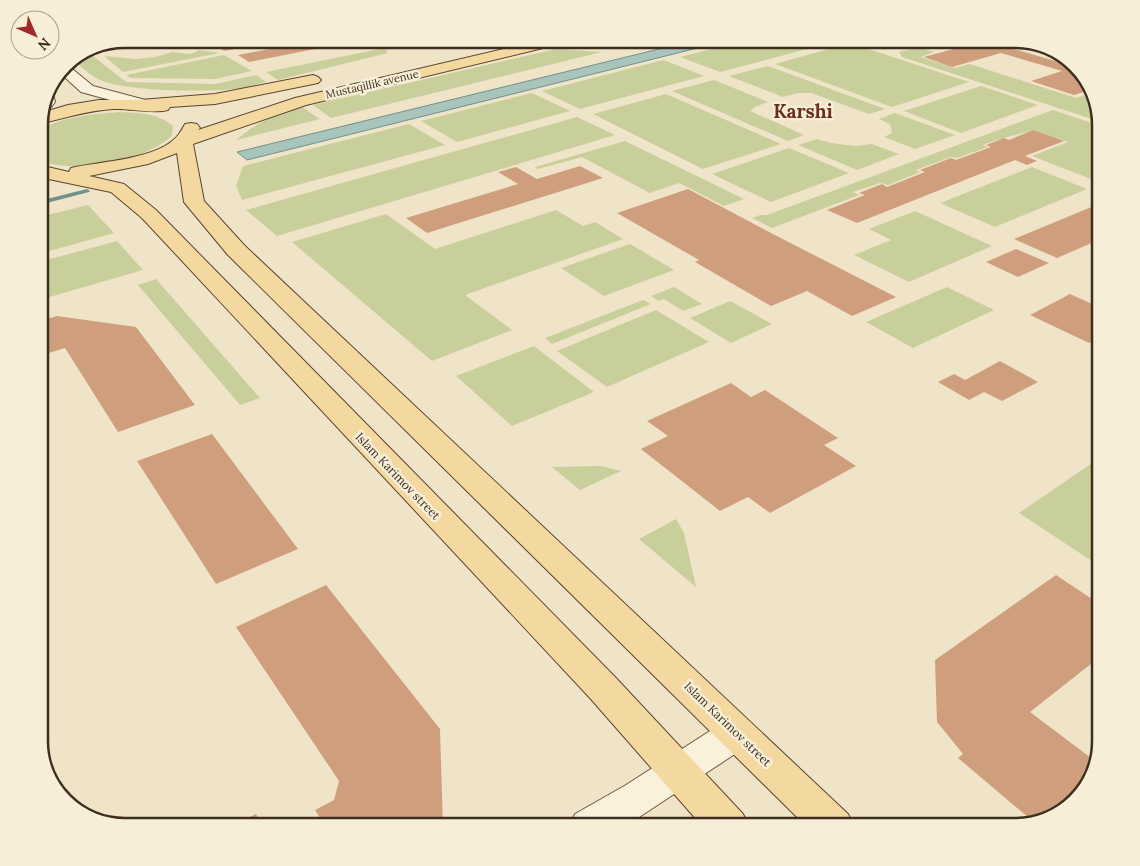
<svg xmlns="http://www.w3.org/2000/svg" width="1140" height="866" font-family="Lora,serif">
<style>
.green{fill:#c9cf9b}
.water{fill:#a9c4bc;stroke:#6f938a}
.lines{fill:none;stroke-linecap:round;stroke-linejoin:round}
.stream{fill:#6f938a;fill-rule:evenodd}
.building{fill:#cf9f7d}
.secondary-casing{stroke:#6f573f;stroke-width:2}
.primary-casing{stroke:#5b4430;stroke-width:2}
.secondary{fill:#faf1dc;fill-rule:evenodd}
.primary{fill:#f3d9a0;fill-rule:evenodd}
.labels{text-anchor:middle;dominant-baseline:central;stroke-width:5;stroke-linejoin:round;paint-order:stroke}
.far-street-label{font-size:11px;fill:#3d2e20;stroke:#f7eed8}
.street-label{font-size:12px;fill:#3d2e20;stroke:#f7eed8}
.far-town-label{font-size:19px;font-weight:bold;fill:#6b2e1e;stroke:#f7eed8}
.rim{fill:none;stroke:#3d2e20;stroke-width:2.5}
</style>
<rect width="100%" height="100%" fill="#f0e4c8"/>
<!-- green -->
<g class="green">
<path d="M599,39H652L651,41L621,48L572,45Z"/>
<path d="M751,39H845L720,72L680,57Z"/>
<path d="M865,39H916L919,40L883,50L856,41Z"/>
<path d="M850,43L969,82L892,107L775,64Z"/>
<path d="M394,46L397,47L385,50L388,53L278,80L266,72Z"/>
<path d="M919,47L934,52L921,57L955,68L970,64L1076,98L1094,92L1101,122L902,57L899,52Z"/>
<path d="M556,49L602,52L331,118L313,105Z"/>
<path d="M199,50L220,53L123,72L104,56L135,59L155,57L172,52L191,54Z"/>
<path d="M88,52L126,82L215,84L256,75L266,82C255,85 244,88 233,89C203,92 121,92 96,78C87,73 80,65 72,59Z"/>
<path d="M224,55L252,71L215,79L131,78L126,75Z"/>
<path d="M664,60L704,76L580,109L542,91Z"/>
<path d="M768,66L885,109L869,114L811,93H798L783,97L729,76Z"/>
<path d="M714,80L768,102L755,107L750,111L804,135L788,141L672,91Z"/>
<path d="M981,86L1038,105L961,133L904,111Z"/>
<path d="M532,93L570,111L457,142L421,121Z"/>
<path d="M666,94L781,144L703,169L593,114Z"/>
<path d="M302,107L320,119L236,140C257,122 276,114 302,107Z"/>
<path d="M1053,110L1101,126V183L1032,156L1068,142L1032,130C1015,136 1000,138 983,145L988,147L957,158L951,157L916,170L920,172L888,185L880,183L853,192L859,195L772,228L752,218L760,215H767Z"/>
<path d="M120,112C140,113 158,113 173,126L172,136C140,163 79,174 39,161V131C61,116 94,114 120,112Z"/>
<path d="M895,113L955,135L915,149L884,137L892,133L890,124L879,119Z"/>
<path d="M577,117L615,135L277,236L246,210Z"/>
<path d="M409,124L445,145L242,200L236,186L243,166Z"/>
<path d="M817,139L831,143L855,146L872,144L899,154L857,170L798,145Z"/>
<path d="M625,141L744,199L724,206L679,183L650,193L582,157L538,169L535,167Z"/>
<path d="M789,148L849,173L771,202L712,174Z"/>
<path d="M1032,167L1087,189L995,227L940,203Z"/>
<path d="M88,205L114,233L39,254V217Z"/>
<path d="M556,210L583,226L595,222L623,239L465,295L512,330L432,361L292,242L386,214L435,249Z"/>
<path d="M915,211L992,246L909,282L854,255L891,240L869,229Z"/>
<path d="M117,241L143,270L39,300V262Z"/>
<path d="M630,244L674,270L604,296L561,268Z"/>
<path d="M156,279L260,398L240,405L138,285Z"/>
<path d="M674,287L702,304L683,311L664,299L659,301L651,296Z"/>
<path d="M947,287L994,310L913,348L866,322Z"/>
<path d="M643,300L651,304L552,344L545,338Z"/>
<path d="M730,301L772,324L731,343L690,318Z"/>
<path d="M656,310L709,342L607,387L557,351Z"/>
<path d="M534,346L594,392L512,426L456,376Z"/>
<path d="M1101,457V567L1019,513Z"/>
<path d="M601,466L621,471L580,490L552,467Z"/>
<path d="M676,519L684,533L696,587L639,539Z"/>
</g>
<!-- water -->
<path class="water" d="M700,39H734L247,160L237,152Z"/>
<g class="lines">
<!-- stream -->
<path class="stream" d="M87,189L90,191L89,192L39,205V201Z"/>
</g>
<!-- building -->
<g class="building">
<path d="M207,39H241L251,46L224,51Z"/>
<path d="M321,39L361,40L249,62L238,55Z"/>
<path d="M990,39H1016L1031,44L1014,49L1072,66L1075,65L1093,89L1074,95L1031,81L1062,71L1001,53L952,67L924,57Z"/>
<path d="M1033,130L1064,141L1025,156L1037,161L1027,165L1015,160L857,223L827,210L865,195L859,193L882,184L887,187L925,172L920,170L951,158L956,160L991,147L986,145L1004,138L1009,140Z"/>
<path d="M580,166L603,178L427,233L406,218L518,184L498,172L516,167L537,179Z"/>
<path d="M688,189L771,233L896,297L852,316L807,291L771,306L695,262L699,260L617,213Z"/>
<path d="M1101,203V239L1057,258L1014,239Z"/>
<path d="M1016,249L1049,263L1018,277L986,262Z"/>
<path d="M1070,294L1101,308V336L1089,343L1030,315Z"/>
<path d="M57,316L136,327L195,405L118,432L65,348L39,356V321Z"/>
<path d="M1000,361L1038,382L1002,401L984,392L969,400L938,382L954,374L965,380Z"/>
<path d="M731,383L751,397L765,390L838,438L824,445L856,466L770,513L748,497L720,511L641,449L668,436L647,421Z"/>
<path d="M212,434L298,549L216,584L137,461Z"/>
<path d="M1056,575L1101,605V656L1030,712L1095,761L1083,794L1053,819L1035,823L958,758L963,754L937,722L935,660Z"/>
<path d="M326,585L440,729L443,827H326L315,810L334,800L339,781L236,627Z"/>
<path d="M256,814L263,827H230Z"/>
</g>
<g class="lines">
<!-- secondary casing -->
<g class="secondary-casing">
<g id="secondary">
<path d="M65,63L93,86L149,101L151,104L149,107L143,109L81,92L59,72Z"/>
<path d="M47,88L52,89L55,102L48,111L42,113Z"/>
<path d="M737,717L750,722L756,733L750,744L624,827H569L575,814L626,785L724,722Z"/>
</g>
</g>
<!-- primary casing -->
<g class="primary-casing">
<g id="primary">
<path d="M546,39H570L568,42L306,105L193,144L204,201L244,245L848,814L854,827H807L228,255L184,202L177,153L148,164L89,176L124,184L156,210L616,678L743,814L749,827H703L590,698L142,218L111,192L39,177V165L69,172L71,168C100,161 160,160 179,134C181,131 183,128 185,124L191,123L197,124L200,128L198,130L295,98Z"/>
<path d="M313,75L318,77L321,80L318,83L215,104L170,107L168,110C152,114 129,108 113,109C86,111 64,118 39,124L41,113L68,105L99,100H140L215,94Z"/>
</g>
</g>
<!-- secondary -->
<use href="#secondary" class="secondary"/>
<!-- primary -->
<use href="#primary" class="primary"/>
</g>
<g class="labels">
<!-- far-street labels -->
<g class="far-street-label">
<text transform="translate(372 84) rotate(-13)">Mustaqillik avenue</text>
</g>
<!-- street labels -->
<g class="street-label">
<text transform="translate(398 476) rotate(46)">Islam Karimov street</text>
<text transform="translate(728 724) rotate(44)">Islam Karimov street</text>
</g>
<!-- far-town labels -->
<g class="far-town-label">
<text x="803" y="111">Karshi</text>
</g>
</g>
<!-- crop -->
<path d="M0 0H1140V866H0ZM125 48H1015A77 77 0 0 1 1092 125V741A77 77 0 0 1 1015 818H125A77 77 0 0 1 48 741V125A77 77 0 0 1 125 48Z" fill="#f7eed8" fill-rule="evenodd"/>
<path class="rim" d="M125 48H1015A77 77 0 0 1 1092 125V741A77 77 0 0 1 1015 818H125A77 77 0 0 1 48 741V125A77 77 0 0 1 125 48Z"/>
<!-- north arrow -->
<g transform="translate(35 35) rotate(135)"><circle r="24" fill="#f7eed8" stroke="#ada18e"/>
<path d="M0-4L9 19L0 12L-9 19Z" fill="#9e2a2b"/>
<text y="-8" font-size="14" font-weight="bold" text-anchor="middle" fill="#3d2e20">N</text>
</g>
</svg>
